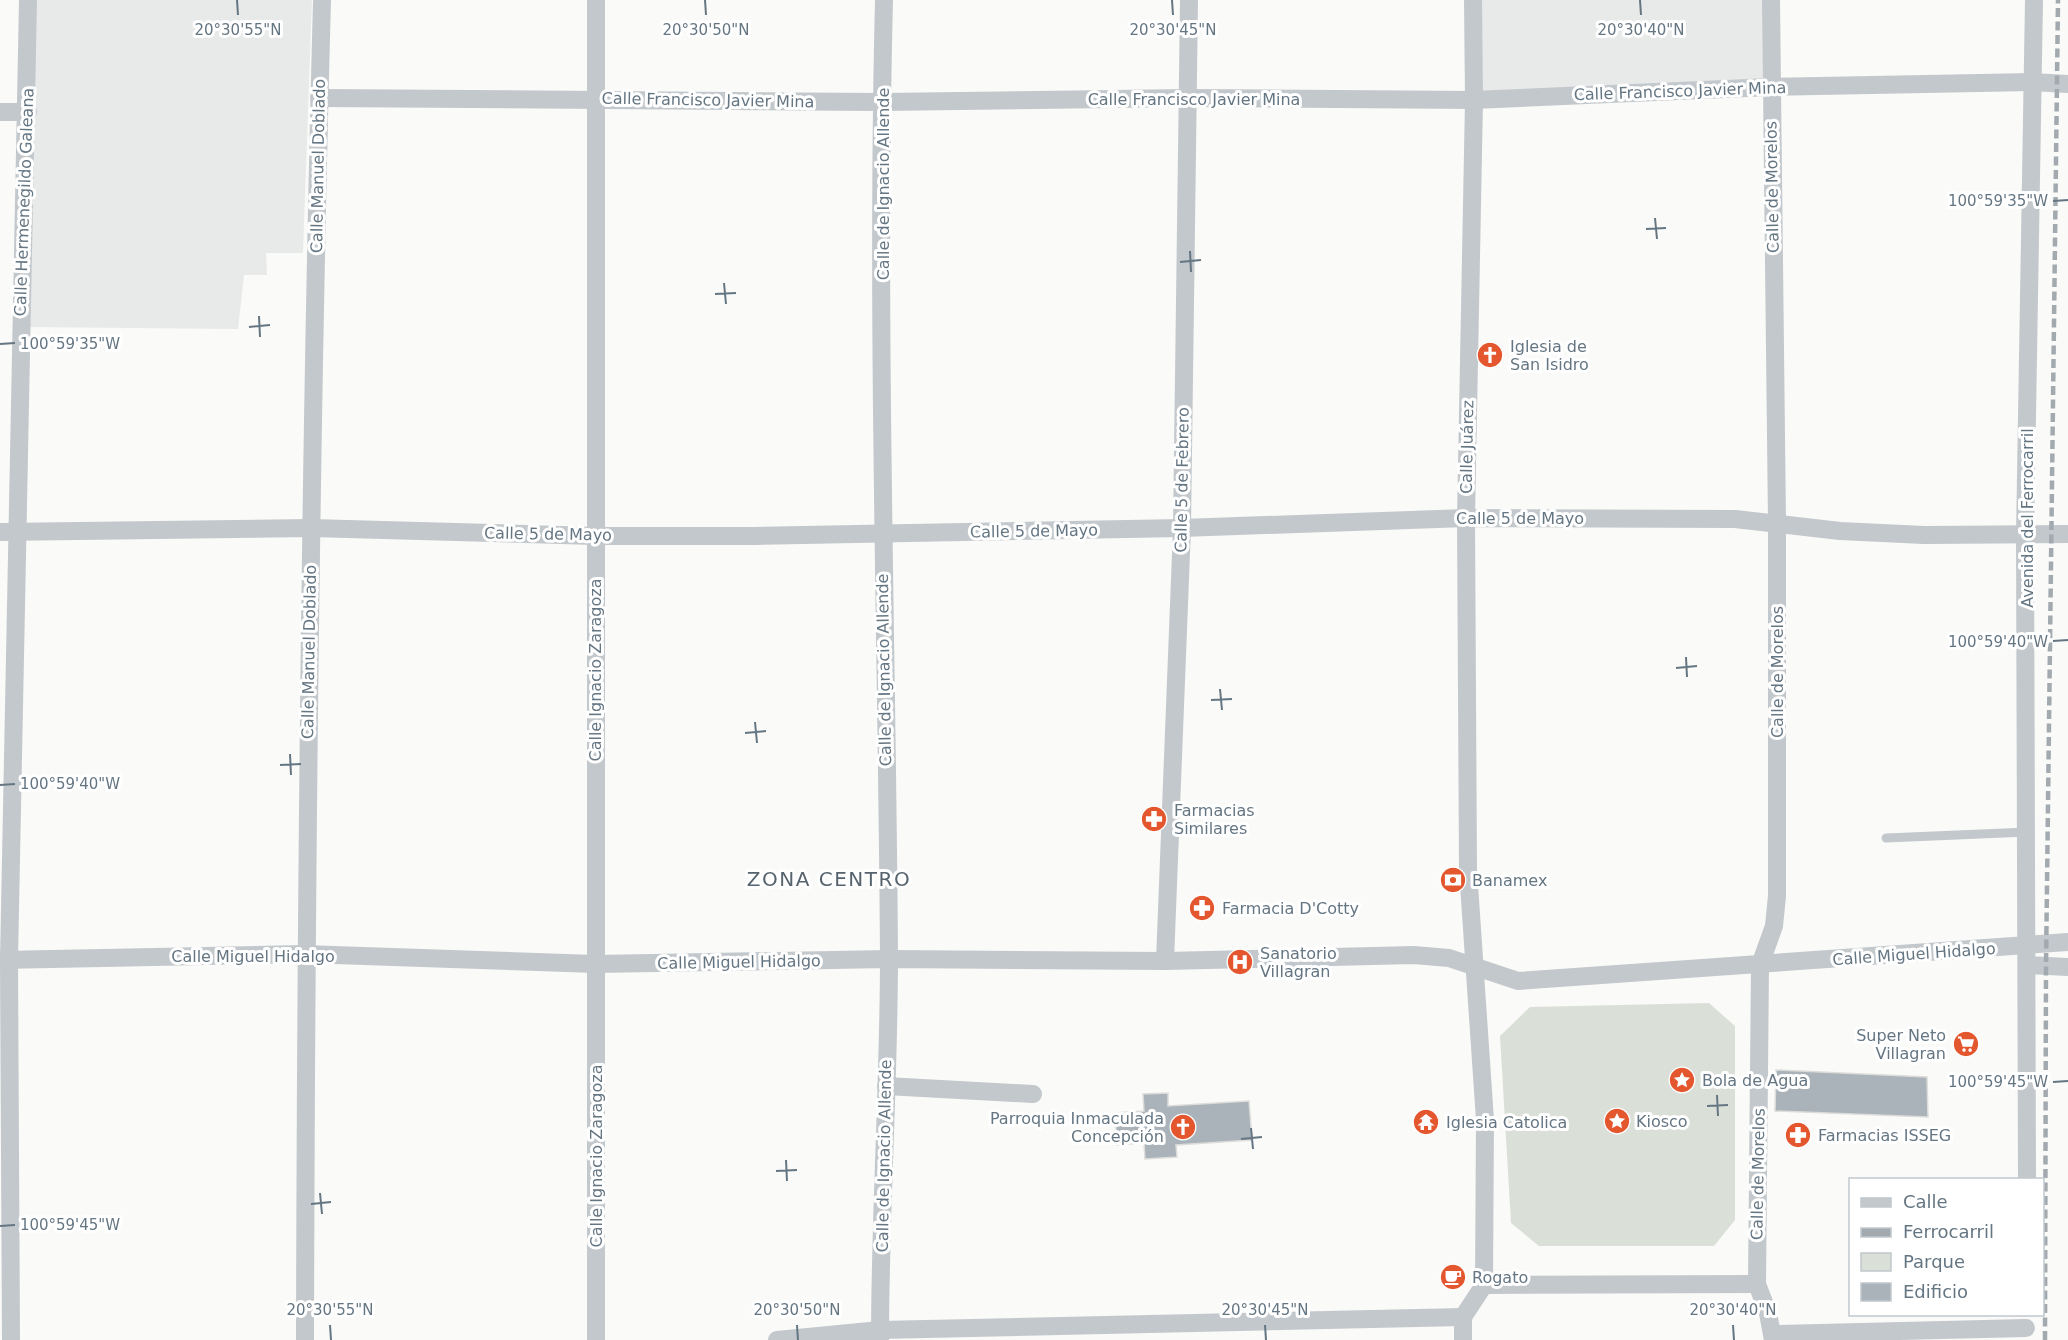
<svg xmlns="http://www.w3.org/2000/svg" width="2068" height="1340" font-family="'DejaVu Sans',sans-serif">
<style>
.built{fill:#e8e9e9}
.green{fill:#dadfd7}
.building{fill:#aab3b9;stroke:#dcdcda;stroke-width:1.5}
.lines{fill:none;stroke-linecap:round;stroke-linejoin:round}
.lane{stroke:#c3c8cc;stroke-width:9}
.street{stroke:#c3c8cc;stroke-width:18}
.rail{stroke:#a2aab0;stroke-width:4.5;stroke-dasharray:9 4.5;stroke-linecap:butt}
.ticks{fill:none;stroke:#657683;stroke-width:2}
.labels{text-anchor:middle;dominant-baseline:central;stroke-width:6;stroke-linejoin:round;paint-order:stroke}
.street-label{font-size:16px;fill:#657683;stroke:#fff}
.poi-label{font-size:16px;fill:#657683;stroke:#fff;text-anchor:start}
.quarter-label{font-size:20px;letter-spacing:1.5px;fill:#57646e;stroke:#fff}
.ticks-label{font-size:15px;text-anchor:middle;fill:#657683;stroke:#fff;stroke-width:6;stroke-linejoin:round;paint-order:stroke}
</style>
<rect width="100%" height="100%" fill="#fafaf8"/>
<!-- built -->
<g class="built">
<path d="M31,0H312L303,253H266L267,275H244L238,329L24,327Z"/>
<path d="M1474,0H1770L1771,87L1474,100Z"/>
</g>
<!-- green -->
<path class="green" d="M1709,1003L1735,1026V1220L1714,1246H1539L1511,1223L1500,1036L1530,1007Z"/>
<!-- building -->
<g class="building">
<path d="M1776,1070L1927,1077L1928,1117L1775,1111Z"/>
<path d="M1168,1093V1106L1249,1101L1252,1140L1176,1145L1177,1157L1145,1159L1144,1143L1117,1145L1115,1113L1144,1111L1143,1094Z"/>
</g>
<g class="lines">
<!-- lane -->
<path class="lane" d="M1886,838L2028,832"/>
<!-- street -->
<g class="street">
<path d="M596,0V1340"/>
<path d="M1473,0L1474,100L1466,518L1468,870L1485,1120L1484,1285"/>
<path d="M1771,0L1777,523V896L1774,926L1760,965L1757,1284L1768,1313L1773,1340"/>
<path d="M319,98L882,102L1189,98L1474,100L1771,87L2032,82L2068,84"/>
<path d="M0,112H28"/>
<path d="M0,532L311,528L595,536H755L1182,528L1466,518L1735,519L1840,531L1924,535L2068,534"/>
<path d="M0,960L305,954L595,964L889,959L1165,961L1414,955L1449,958L1518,981L2068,942"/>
<path d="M1165,961L1182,528L1189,0"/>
<path d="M2028,965L2068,967"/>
<path d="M886,1086L1033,1094"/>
<path d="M2027,1180L2025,535L2034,0"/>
<path d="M1484,1285L1757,1284"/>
<path d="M1773,1334L2026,1328"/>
<path d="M11,1340L9,960L28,0"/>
<path d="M305,1340C306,893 310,447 322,0"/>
<path d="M777,1340L880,1330L1463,1317"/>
<path d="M880,1340C880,1212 889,1084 889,956C887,638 876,319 884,0"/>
<path d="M1463,1340V1317L1484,1285"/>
</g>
<!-- rail -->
<path class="rail" d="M2045,1340L2046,966L2058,0"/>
</g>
<!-- ticks -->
<path class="ticks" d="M237,0L238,15M705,0L706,15M1172,0L1173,15M1640,0L1641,15M2053,201L2068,200M1655,218L1657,239M1646,229L1666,228M1190,251L1191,272M1180,262L1201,260M724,283L726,304M715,294L736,293M259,316L260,337M249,327L270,325M0,344L15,343M2053,641L2068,640M1686,657L1687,677M1676,668L1697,666M1220,689L1222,710M1211,700L1232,699M755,722L757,743M745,733L766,731M290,754L291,775M280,765L301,764M0,785L15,784M2053,1082L2068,1081M1717,1095L1718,1116M1707,1106L1728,1105M1251,1128L1253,1149M1241,1139L1262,1137M786,1160L787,1181M776,1171L797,1170M320,1193L322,1214M311,1204L331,1202M0,1226L15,1225M330,1325L331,1340M797,1325L798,1340M1265,1325L1266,1340M1733,1325L1734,1340"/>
<!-- icons -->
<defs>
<g id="church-disc" transform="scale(1.35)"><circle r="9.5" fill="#e4572e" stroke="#fff"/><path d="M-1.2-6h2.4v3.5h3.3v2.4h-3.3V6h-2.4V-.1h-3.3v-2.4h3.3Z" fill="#fff"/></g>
<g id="pharmacy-disc" transform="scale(1.35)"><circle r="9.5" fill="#e4572e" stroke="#fff"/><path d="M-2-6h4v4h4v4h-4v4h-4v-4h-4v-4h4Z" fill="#fff"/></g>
<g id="bank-disc" transform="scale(1.35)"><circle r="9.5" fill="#e4572e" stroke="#fff"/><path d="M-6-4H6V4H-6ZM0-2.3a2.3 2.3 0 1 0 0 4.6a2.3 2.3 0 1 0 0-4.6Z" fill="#fff"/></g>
<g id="hospital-disc" transform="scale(1.35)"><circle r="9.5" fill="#e4572e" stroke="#fff"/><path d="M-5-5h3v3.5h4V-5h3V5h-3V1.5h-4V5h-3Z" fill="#fff"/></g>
<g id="supermarket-disc" transform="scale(1.35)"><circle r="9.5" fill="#e4572e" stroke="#fff"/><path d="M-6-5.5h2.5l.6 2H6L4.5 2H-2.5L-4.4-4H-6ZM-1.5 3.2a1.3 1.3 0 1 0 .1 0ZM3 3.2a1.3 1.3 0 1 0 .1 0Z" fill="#fff"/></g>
<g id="sight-disc" transform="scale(1.35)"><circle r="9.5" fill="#e4572e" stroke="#fff"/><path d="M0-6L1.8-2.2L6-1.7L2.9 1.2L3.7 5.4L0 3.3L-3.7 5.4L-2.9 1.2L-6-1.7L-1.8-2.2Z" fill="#fff"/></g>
<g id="temple-disc" transform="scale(1.35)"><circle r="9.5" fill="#e4572e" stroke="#fff"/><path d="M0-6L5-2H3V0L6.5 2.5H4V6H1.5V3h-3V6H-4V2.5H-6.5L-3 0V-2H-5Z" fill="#fff"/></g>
<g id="cafe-disc" transform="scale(1.35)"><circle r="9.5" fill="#e4572e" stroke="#fff"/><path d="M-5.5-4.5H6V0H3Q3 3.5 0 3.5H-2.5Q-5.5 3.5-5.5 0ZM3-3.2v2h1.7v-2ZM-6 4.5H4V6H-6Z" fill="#fff"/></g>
</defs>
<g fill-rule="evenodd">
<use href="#church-disc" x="1490" y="355"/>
<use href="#pharmacy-disc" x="1154" y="819"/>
<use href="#bank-disc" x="1453" y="880"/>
<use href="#pharmacy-disc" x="1202" y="908"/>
<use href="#hospital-disc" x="1240" y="962"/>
<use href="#supermarket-disc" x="1966" y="1044"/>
<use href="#sight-disc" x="1682" y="1080"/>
<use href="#sight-disc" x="1617" y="1121"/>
<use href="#temple-disc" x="1426" y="1122"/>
<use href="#church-disc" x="1183" y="1127"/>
<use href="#pharmacy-disc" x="1798" y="1135"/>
<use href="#cafe-disc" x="1453" y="1277"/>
</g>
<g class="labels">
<!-- street labels -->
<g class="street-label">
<text transform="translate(1680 91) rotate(-2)">Calle Francisco Javier Mina</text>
<text x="1194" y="99">Calle Francisco Javier Mina</text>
<text transform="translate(708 100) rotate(1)">Calle Francisco Javier Mina</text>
<text transform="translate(318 166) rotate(-89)">Calle Manuel Doblado</text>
<text transform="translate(883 184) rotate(-90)">Calle de Ignacio Allende</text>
<text transform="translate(1772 187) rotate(-91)">Calle de Morelos</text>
<text transform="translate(24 202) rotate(-88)">Calle Hermenegildo Galeana</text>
<text transform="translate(1467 447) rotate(-89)">Calle Juárez</text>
<text transform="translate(1182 480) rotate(-89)">Calle 5 de Febrero</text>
<text x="1520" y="518">Calle 5 de Mayo</text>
<text transform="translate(2027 518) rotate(-90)">Avenida del Ferrocarril</text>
<text transform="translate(1034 531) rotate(-1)">Calle 5 de Mayo</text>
<text transform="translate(548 534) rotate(1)">Calle 5 de Mayo</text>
<text transform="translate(309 652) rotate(-89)">Calle Manuel Doblado</text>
<text transform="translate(595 670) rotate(-90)">Calle Ignacio Zaragoza</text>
<text transform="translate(884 670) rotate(-91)">Calle de Ignacio Allende</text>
<text transform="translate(1777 672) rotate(-90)">Calle de Morelos</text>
<text transform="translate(1914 954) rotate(-4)">Calle Miguel Hidalgo</text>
<text x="253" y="956">Calle Miguel Hidalgo</text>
<text transform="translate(739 962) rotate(-1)">Calle Miguel Hidalgo</text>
<text transform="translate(596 1156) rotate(-90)">Calle Ignacio Zaragoza</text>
<text transform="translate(884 1156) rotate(-89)">Calle de Ignacio Allende</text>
<text transform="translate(1758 1174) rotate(-89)">Calle de Morelos</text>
</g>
<!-- poi labels -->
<g class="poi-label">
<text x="1510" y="346">Iglesia de<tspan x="1510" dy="18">San Isidro</tspan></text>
<text x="1174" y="810">Farmacias<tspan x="1174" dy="18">Similares</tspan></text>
<text x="1472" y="880">Banamex</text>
<text x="1222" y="908">Farmacia D'Cotty</text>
<text x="1260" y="953">Sanatorio<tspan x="1260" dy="18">Villagran</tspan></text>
<text x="1946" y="1035" text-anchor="end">Super Neto<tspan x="1946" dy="18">Villagran</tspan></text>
<text x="1702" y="1080">Bola de Agua</text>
<text x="1164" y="1118" text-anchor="end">Parroquia Inmaculada<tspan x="1164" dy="18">Concepción</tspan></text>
<text x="1636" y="1121">Kiosco</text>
<text x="1446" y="1122">Iglesia Catolica</text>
<text x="1818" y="1135">Farmacias ISSEG</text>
<text x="1472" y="1277">Rogato</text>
</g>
<!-- quarter labels -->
<g class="quarter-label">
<text x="829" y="879">ZONA CENTRO</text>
</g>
</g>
<g class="ticks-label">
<text x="238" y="35">20°30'55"N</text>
<text x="706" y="35">20°30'50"N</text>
<text x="1173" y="35">20°30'45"N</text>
<text x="1641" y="35">20°30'40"N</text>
<text x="1998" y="206">100°59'35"W</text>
<text x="70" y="349">100°59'35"W</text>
<text x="1998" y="647">100°59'40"W</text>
<text x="70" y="789">100°59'40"W</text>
<text x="1998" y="1087">100°59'45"W</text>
<text x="70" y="1230">100°59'45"W</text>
<text x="330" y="1315">20°30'55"N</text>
<text x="797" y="1315">20°30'50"N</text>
<text x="1265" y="1315">20°30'45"N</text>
<text x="1733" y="1315">20°30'40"N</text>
</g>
<!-- legend -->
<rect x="1849" y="1178" width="195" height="138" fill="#ffffff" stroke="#c1c8cd" stroke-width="1.5"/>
<rect x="1861" y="1198" width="30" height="9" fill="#c3c8cc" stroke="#c1c8cd" stroke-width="1.5"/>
<text x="1903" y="1208" font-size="18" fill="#657683">Calle</text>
<rect x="1861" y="1228" width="30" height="9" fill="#a2aab0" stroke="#c1c8cd" stroke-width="1.5"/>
<text x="1903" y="1238" font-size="18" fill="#657683">Ferrocarril</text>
<rect x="1861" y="1253" width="30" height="18" fill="#dadfd7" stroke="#c1c8cd" stroke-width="1.5"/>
<text x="1903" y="1268" font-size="18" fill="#657683">Parque</text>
<rect x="1861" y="1283" width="30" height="18" fill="#aab3b9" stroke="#c1c8cd" stroke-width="1.5"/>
<text x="1903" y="1298" font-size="18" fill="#657683">Edificio</text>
</svg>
